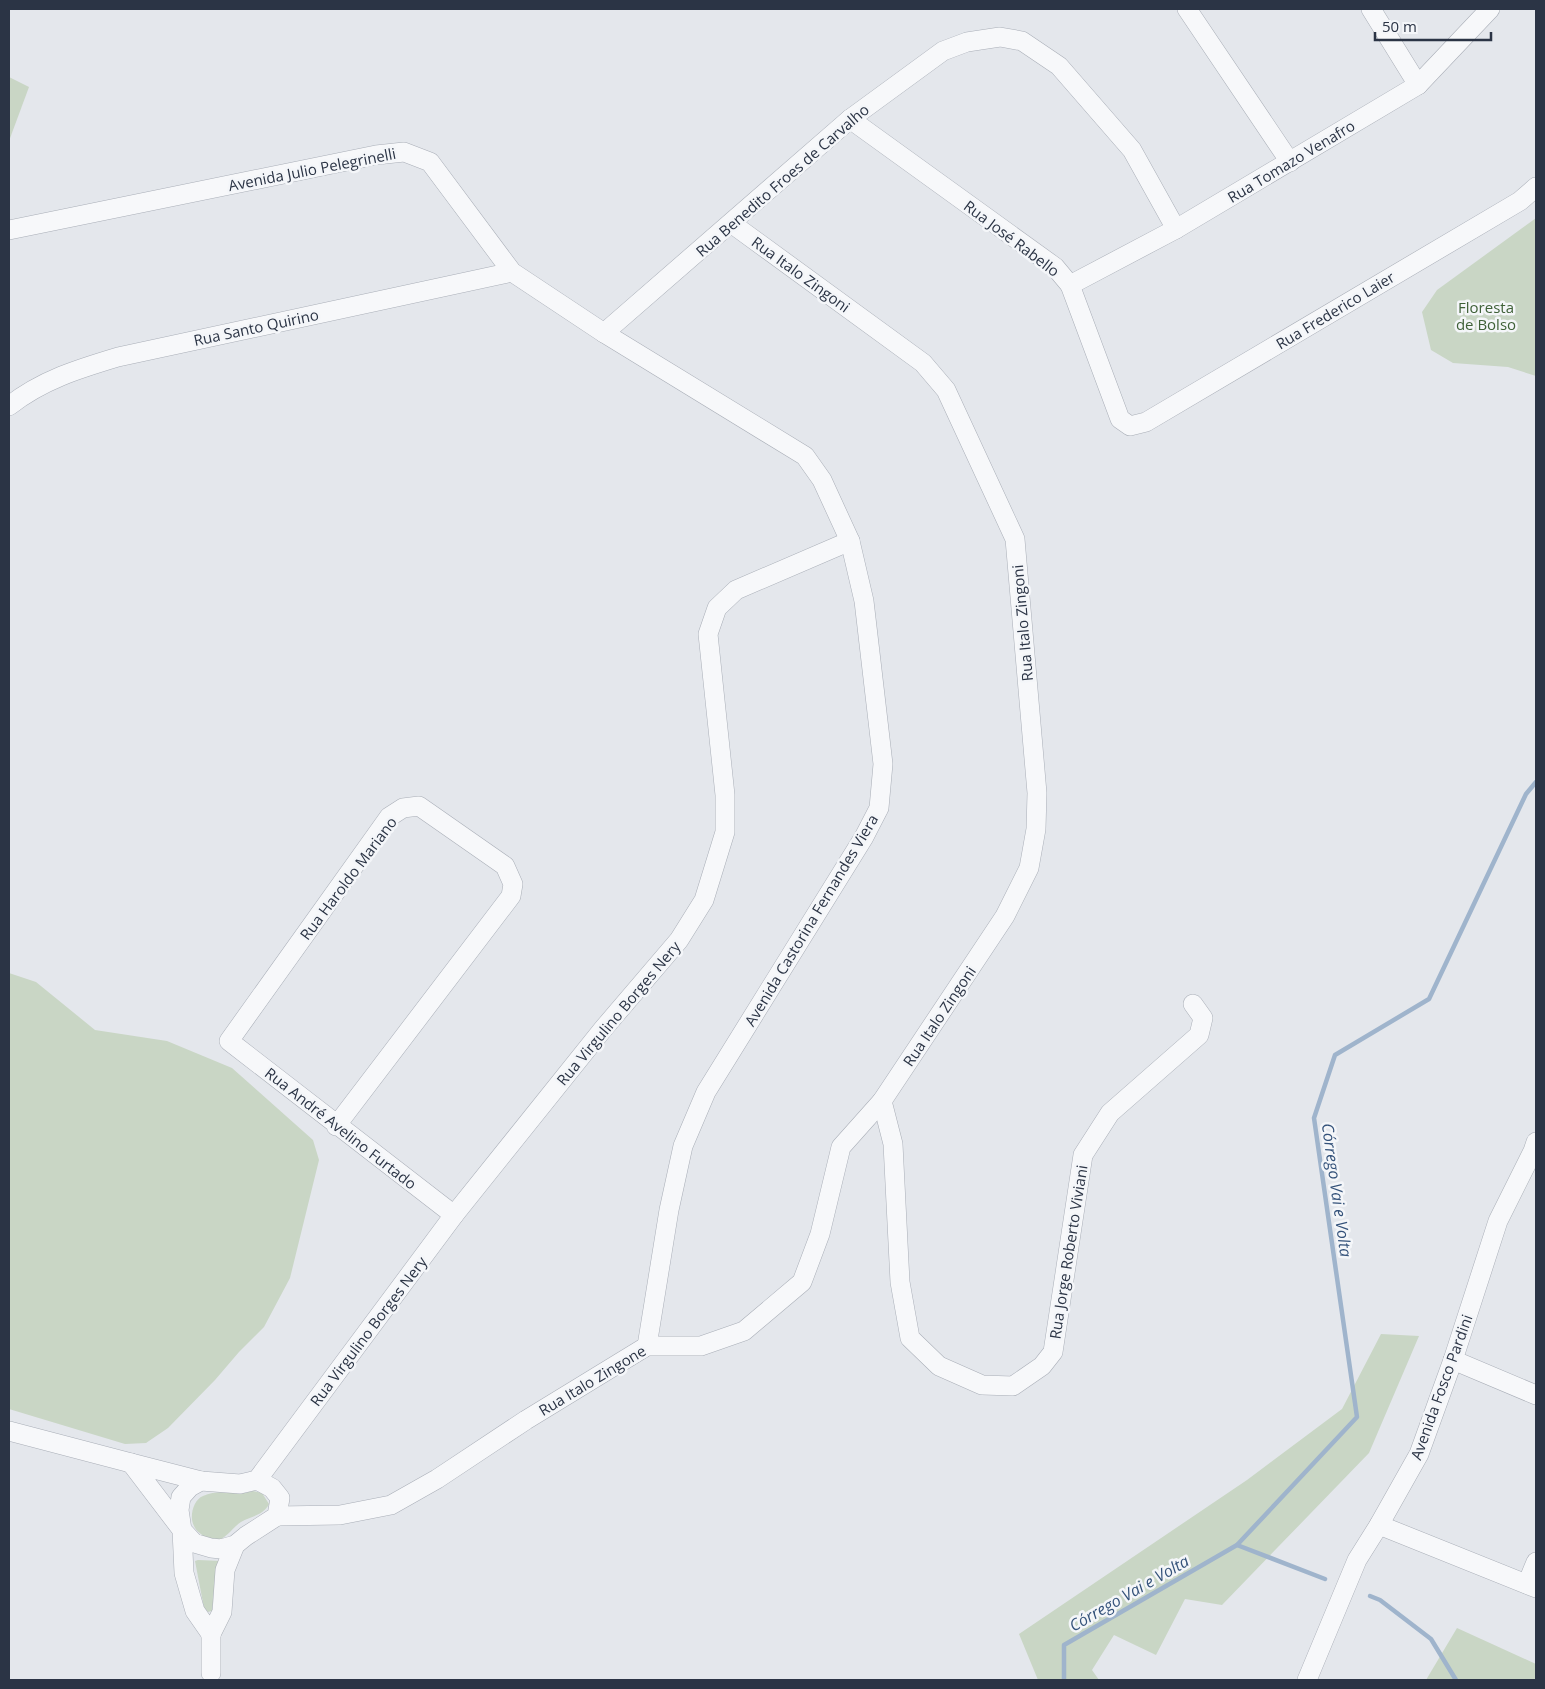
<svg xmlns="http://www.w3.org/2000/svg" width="1545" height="1689" font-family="'Open Sans',sans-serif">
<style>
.green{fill:#c9d6c5}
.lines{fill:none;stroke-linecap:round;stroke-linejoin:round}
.stream{stroke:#9fb4cc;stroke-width:4.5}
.minor-casing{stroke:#a9aeb7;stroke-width:20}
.minor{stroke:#f7f8fa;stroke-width:19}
.labels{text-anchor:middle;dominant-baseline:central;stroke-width:5;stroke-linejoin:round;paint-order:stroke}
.street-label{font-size:15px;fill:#2b3445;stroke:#f4f6f9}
.park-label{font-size:15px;fill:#3f6138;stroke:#f4f6f9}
.water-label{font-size:16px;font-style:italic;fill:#34527a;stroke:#f4f6f9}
</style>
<rect width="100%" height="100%" fill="#e4e7ec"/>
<!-- green -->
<g class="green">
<path d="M9,77L29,87L9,141Z"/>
<path d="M1536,218V376L1508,367L1453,363L1431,350L1422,312L1437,290Z"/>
<path d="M9,973L36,982L95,1030L167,1041L232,1068L313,1140L319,1160L290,1278L264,1327L239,1352L215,1380L168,1428L146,1443L125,1444L9,1409Z"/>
<path d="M1381,1334L1419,1336L1369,1453L1222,1605L1185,1599L1156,1655L1114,1635L1092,1670L1099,1680H1038L1019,1634L1247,1480L1342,1409Z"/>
<path d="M253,1491L262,1493L269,1504C263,1516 251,1516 241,1522C233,1527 226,1539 216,1541C212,1541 208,1539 205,1537C201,1534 196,1531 194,1526C189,1517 193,1500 203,1496C219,1488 237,1496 253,1491Z"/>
<path d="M198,1560L222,1561L215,1585L212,1611L208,1612L204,1608L195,1561Z"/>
<path d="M1457,1628L1536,1664V1680H1426Z"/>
</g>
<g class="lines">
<!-- stream -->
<g class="stream">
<path d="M1237,1545L1325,1579"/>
<path d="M1370,1596L1380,1600L1431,1639L1456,1680"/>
<path d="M1064,1680V1645L1237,1545L1357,1417L1314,1118L1335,1055L1429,999L1526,794L1536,782"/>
</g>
<!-- minor casing -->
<g class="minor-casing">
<g id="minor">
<path d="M1187,9L1290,162"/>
<path d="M1371,9L1418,85"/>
<path d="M850,119L1055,267L1070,285L1120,419L1130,426L1146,422L1520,201L1536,187"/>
<path d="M9,230L376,155L404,152L430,162L512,272L604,333L805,456L822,480L850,541L864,601L883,764L879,808L864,837L706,1092L683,1146L669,1210L647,1346"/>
<path d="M1070,285L1176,229L1418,85L1490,9"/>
<path d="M604,333L850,119L943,51L967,42L1000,37L1022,41L1059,66L1132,150L1176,229"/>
<path d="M9,406C42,380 78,369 118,357L512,272"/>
<path d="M882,1101L893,1144L900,1282L910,1338L939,1366L982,1385L1013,1386L1042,1366L1053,1352L1083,1155L1110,1113L1199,1035L1203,1018L1193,1004"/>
<path d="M336,1126L511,896L513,884L505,866L419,806L403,808L389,817L229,1041L454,1215"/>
<path d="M1453,1360L1536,1395"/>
<path d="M9,1431L131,1463"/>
<path d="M257,1480L272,1488L280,1498L277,1516L246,1536L235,1545L221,1549L211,1548L194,1543L182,1530L179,1510L181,1497L190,1487L201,1481L240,1484L257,1480L454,1215L603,1029L679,940L704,900L725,832V795L708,634L717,608L736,590L850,541"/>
<path d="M201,1481L131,1463L182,1530L184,1573L195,1611L211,1634L222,1612L225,1570L235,1545"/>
<path d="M277,1516L340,1515L391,1505L437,1479L526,1420L647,1346H701L744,1331L802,1282L820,1234L841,1147L882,1101L1005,916L1029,868L1036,829L1037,793L1015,539L946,390L923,363L731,223"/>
<path d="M1379,1525L1536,1588"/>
<path d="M1527,1584L1536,1562"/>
<path d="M211,1634V1673"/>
<path d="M1307,1680L1357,1560L1379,1525L1419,1454L1453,1360L1498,1221L1533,1151L1536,1142"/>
</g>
</g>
<!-- minor -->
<use href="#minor" class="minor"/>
</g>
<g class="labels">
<!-- street labels -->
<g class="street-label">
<text transform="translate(1291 161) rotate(-31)">Rua Tomazo Venafro</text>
<text transform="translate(312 169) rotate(-11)">Avenida Julio Pelegrinelli</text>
<text transform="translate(782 180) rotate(-41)">Rua Benedito Froes de Carvalho</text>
<text transform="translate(1012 238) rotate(37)">Rua José Rabello</text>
<text transform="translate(801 274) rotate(36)">Rua Italo Zingoni</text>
<text transform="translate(1335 310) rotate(-31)">Rua Frederico Laier</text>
<text transform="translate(256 327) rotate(-12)">Rua Santo Quirino</text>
<text transform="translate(1022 623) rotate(-95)">Rua Italo Zingoni</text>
<text transform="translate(348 878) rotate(-53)">Rua Haroldo Mariano</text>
<text transform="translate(811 920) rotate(-59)">Avenida Castorina Fernandes Viera</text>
<text transform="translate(618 1013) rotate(-50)">Rua Virgulino Borges Nery</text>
<text transform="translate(939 1016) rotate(-56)">Rua Italo Zingoni</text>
<text transform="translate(341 1128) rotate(38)">Rua André Avelino Furtado</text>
<text transform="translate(1068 1252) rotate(-81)">Rua Jorge Roberto Viviani</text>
<text transform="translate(368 1331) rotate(-53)">Rua Virgulino Borges Nery</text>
<text transform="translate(592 1380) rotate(-31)">Rua Italo Zingone</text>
<text transform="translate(1441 1387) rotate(-70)">Avenida Fosco Pardini</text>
</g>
<!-- park labels -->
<g class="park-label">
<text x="1486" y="307">Floresta<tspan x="1486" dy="17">de Bolso</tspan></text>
</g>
<!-- water labels -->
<g class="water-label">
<text transform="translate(1337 1190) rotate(82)">Córrego Vai e Volta</text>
<text transform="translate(1129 1593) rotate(-30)">Córrego Vai e Volta</text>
</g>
</g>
<!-- border -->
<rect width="1545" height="1689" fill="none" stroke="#2b3445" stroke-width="20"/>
<!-- scale -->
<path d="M1375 32v8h116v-8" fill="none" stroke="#2b3445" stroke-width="2.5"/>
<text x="1382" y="32" font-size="15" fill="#2b3445" stroke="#f4f6f9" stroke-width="4" paint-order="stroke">50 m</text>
</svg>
